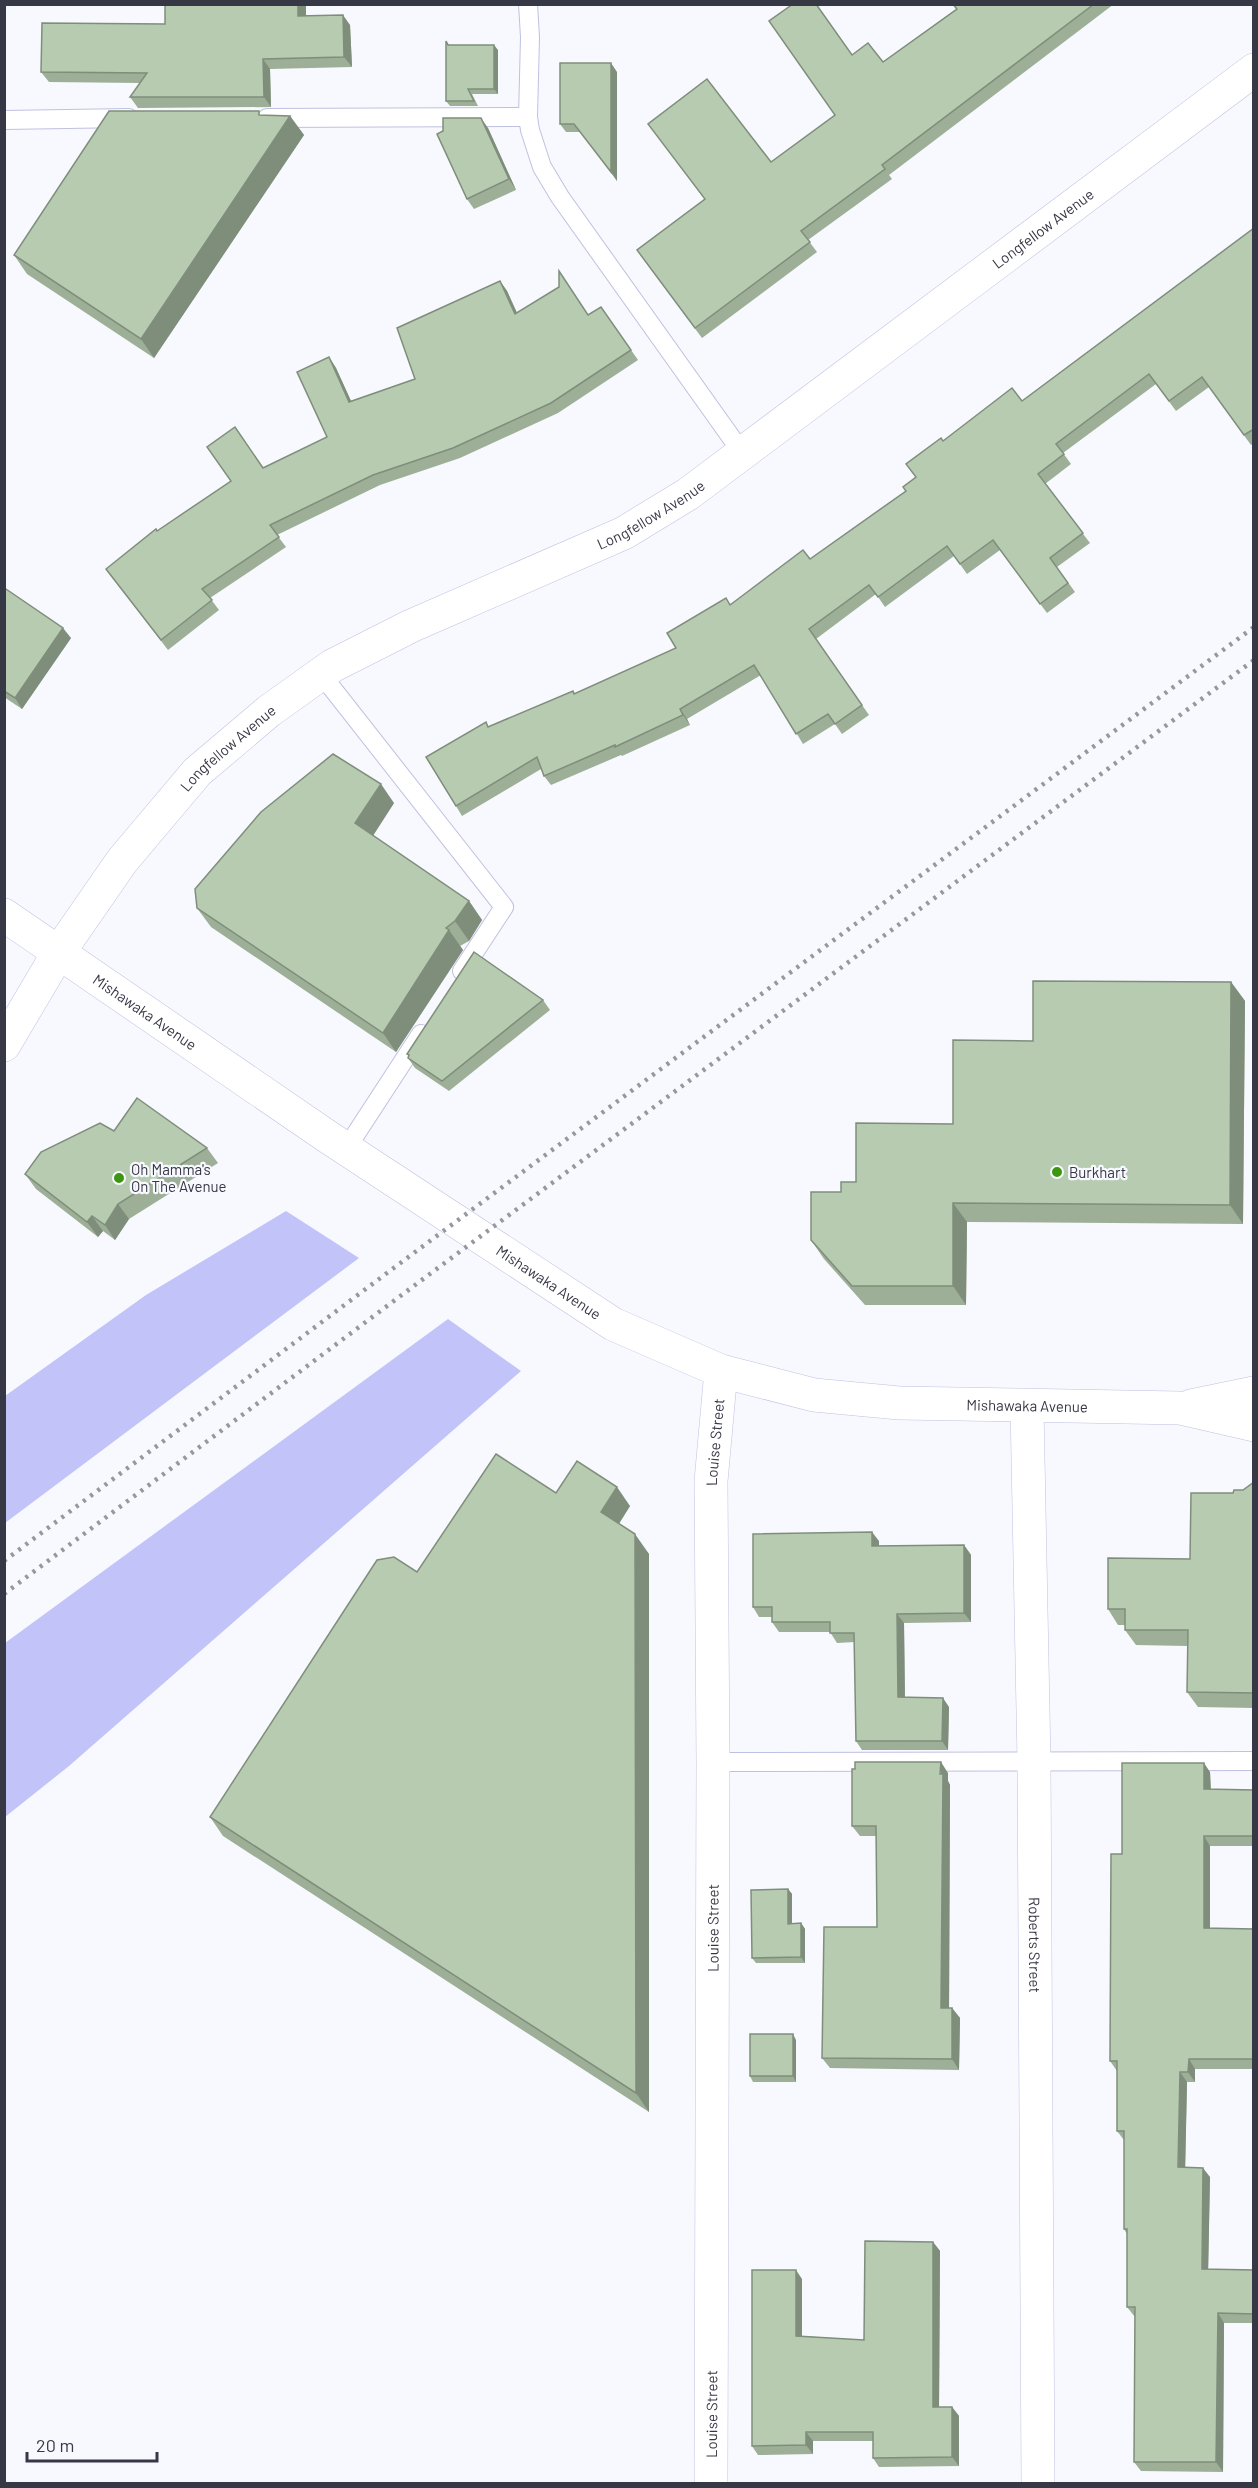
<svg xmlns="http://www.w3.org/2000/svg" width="1258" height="2488" font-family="Barlow,sans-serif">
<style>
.green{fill:#c1c3f9}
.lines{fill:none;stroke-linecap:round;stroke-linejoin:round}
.service-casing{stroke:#bfc1e1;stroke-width:20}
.minor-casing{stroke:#bfc1e1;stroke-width:34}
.tertiary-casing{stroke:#bfc1e1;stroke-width:34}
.secondary-casing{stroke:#bfc1e1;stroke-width:34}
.service{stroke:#fff;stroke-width:18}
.minor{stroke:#fff;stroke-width:33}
.tertiary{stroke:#fff;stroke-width:33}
.secondary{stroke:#fff;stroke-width:33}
.rail{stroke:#9697a1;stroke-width:4.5;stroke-dasharray:3 6;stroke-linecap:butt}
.wall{fill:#9daf97}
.shaded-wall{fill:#7f8e7b}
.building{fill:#b6cbb0;stroke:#7f8e7b;stroke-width:1.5}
.poi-dot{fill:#3c9610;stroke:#f8f8ff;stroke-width:2}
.labels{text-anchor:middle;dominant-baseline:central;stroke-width:4.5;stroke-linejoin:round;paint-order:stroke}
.street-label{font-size:15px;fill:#373845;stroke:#f8f8ff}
.poi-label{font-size:15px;fill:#373845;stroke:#f8f8ff;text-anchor:start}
</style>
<rect width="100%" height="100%" fill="#f8f8ff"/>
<!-- green -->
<g class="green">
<path d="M286,1211L359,1258L5,1523V1396L146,1295Z"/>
<path d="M448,1319L521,1371L69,1766L5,1817V1643Z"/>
</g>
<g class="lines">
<!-- service casing -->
<g class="service-casing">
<g id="service">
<path d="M528,4L530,37L528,117L530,130L542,167L560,197L743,454"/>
<path d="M267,118L528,117"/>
<path d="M4,120L129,118"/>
<path d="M321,674L504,907L462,971"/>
<path d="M346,1149L421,1034"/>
<path d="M713,1762L1254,1761"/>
</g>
</g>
<!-- minor casing -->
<g class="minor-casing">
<g id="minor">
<path id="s1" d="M1027,1407L1034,1761L1038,2484"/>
<path id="s2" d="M711,2484L713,1762L711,1481L721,1371"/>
</g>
</g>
<!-- tertiary casing -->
<g class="tertiary-casing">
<g id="tertiary">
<path id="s3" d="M4,1045L59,952L122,861L197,772L269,711L332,666L411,626L624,533L688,494L1254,70"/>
</g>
</g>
<!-- secondary casing -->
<g class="secondary-casing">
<g id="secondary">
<path id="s4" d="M4,915L328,1137L613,1324L721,1371L814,1395L899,1403L1180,1408L1254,1425"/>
<path d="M1191,1406L1254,1393"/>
</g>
</g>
<!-- service -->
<use href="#service" class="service"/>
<!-- minor -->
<use href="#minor" class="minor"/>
<!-- tertiary -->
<use href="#tertiary" class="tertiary"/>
<!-- secondary -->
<use href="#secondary" class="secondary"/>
<!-- rail -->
<g class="rail">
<path d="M4,1561L387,1273L1254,627"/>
<path d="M4,1594L403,1294L1254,660"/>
</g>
</g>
<!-- wall -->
<g class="wall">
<path d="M306,4V15L350,25L352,67L270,69L271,107L138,108L130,97L140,83L49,82L41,72L165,24Z"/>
<path d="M952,4H1114L889,175L892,179L808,240L817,252L702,338L644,260L771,162L835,115L852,55L883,62L956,9Z"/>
<path d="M446,41L449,45L498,50V94H472L478,106H450L446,101Z"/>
<path d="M617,72V181L581,132H566L560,124Z"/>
<path d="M262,115L290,116L304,135L154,358L27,274L14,255Z"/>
<path d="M488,128L516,190L474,209L467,199Z"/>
<path d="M1254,228V443L1251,445L1209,387L1176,411L1156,384L1063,453L1071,464L1045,484L1090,543L1057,567L1075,592L1047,613L1000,550L967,574L954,556L885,607L876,594L816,639L869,715L842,734L835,724L803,744L761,675L687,719L690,725L622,756L621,755L551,785L544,776L541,769L462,816L456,806L489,726L573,691L575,694L676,648L726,598L730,604L810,559L906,491L943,441L1022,401Z"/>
<path d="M500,281L507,291L517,313L588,315L601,307L638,360L558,413L460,458L380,485L277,535L286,547L210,598L219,610L168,650L106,569L157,531L263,468L327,437L329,357L336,368L351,401L415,379Z"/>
<path d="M4,592L71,638L22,709L4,697Z"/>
<path d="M394,803L373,836L469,901L482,920L469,941L460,946L463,950L396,1052L211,927L197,908Z"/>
<path d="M1231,982L1245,1001L1243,1224L967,1222L966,1305H865L824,1259L811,1240L841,1192L856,1182L953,1124L1033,1041Z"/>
<path d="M543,1000L550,1010L449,1091L415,1068L408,1058L409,1056L407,1054Z"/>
<path d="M114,1131L207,1148L218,1163L129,1219L115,1240L103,1231L98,1237L36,1189L25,1174Z"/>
<path d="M1254,1482V1708L1198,1707L1187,1692L1188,1646L1136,1645L1125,1630V1625H1118L1108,1609L1190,1559L1233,1493L1243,1490Z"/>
<path d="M556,1493L630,1506L619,1524L649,1554V2112L223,1836L210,1817L417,1572Z"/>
<path d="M879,1541V1546L964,1545L971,1555V1622L904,1623L905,1697L949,1707L948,1750H862L856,1741L855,1642L837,1643L830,1632H779L772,1622V1617H759L753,1607Z"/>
<path d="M1210,1772L1211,1789L1254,1790V1846H1210V1928L1254,1929V2069H1195V2082H1187L1185,2168L1210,2177L1208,2269L1254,2270V2323H1224L1223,2472L1141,2471L1134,2462L1135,2317L1127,2307V2234L1124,2229V2140L1117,2131V2071L1110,2061L1122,1854Z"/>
<path d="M948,1773V1781L950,1785L949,2008H952L960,2018L959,2070L830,2068L822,2058L877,1927L876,1836H860L852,1826Z"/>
<path d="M788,1889L792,1894V1923H801L805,1929V1963H756L752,1958Z"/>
<path d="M796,2040V2082H753L750,2076Z"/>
<path d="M933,2242L940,2251L939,2407H952L959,2416V2466L879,2467L873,2458V2441H813V2454L758,2455L752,2446L802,2279V2336L864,2340Z"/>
</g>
<!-- shaded-wall -->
<g class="shaded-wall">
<path d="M298,4H306V26L298,16Z"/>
<path d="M343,15L350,25L352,67L344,57Z"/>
<path d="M494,45L498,50V94L494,89Z"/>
<path d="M263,59L270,69L271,107L264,97Z"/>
<path d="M611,63L617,72V181L611,172Z"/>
<path d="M290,116L304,135L154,358L141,339Z"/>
<path d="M481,118L488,128L516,190L509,179Z"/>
<path d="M500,281L507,291L522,324L515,314Z"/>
<path d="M329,357L336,368L356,412L349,402Z"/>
<path d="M63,628L71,638L22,709L15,698Z"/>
<path d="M680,709L687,719L690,725L683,715Z"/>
<path d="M381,784L394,803L368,843L355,823Z"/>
<path d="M469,901L482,920L469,941L455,921Z"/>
<path d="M449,930L463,950L396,1052L383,1033Z"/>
<path d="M1231,982L1245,1001L1243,1224L1230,1205Z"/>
<path d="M953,1203L967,1222L966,1305L953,1286Z"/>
<path d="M118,1204L129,1219L115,1240L105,1225Z"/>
<path d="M92,1216L103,1231L98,1237L87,1222Z"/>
<path d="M617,1487L630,1506L614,1531L601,1512Z"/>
<path d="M872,1532L879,1541V1556L872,1546Z"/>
<path d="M635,1534L649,1554V2112L636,2093Z"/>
<path d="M964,1545L971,1555V1622L964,1613Z"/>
<path d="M897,1614L904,1623L905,1706L898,1697Z"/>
<path d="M943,1698L949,1707L948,1750L942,1741Z"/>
<path d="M941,1762L948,1773V1781L950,1785L949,2018L941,2008Z"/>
<path d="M1204,1763L1210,1772L1211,1799L1204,1789Z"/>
<path d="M1204,1836L1210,1846V1938L1204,1928Z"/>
<path d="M788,1889L792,1894V1929L788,1924Z"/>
<path d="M801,1923L805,1929V1963L801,1957Z"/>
<path d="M952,2008L960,2018L959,2070L952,2059Z"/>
<path d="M793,2034L796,2040V2082L793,2076Z"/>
<path d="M1189,2059L1195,2069V2082L1188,2072Z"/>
<path d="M1180,2072L1187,2082L1185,2177L1178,2167Z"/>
<path d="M1203,2168L1210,2177L1208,2279L1202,2269Z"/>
<path d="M933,2242L940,2251L939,2416L933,2407Z"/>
<path d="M796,2270L802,2279V2345L796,2336Z"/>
<path d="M1218,2313L1224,2323L1223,2472L1216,2462Z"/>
<path d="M952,2407L959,2416V2466L952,2457Z"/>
<path d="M806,2432L813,2441V2454L806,2445Z"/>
</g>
<!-- building -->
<g class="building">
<path d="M165,4H298V16L343,15L344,57L263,59L264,97H130L147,73L41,72L42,23L165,24Z"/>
<path d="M793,4H816L852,55L868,43L883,62L957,9L953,4H1094L882,165L885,169L801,231L810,242L695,328L637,250L705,199L648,124L707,79L771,162L835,115L769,21Z"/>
<path d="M446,41L448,45H494V89H468L474,101H446Z"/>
<path d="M560,63H611V172L574,124H560Z"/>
<path d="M109,111H259V115L290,116L141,339L14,255Z"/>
<path d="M443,118H481L509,179L467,199L437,134L443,131Z"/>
<path d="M1254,228V429L1244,435L1202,377L1169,401L1149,374L1056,444L1064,454L1038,474L1083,533L1050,558L1068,583L1040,604L993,540L960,564L947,546L878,597L869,585L809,629L862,705L835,724L828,714L796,734L754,665L680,709L683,715L615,747V745L544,776L537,757L456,806L426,757L486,722L488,727L573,691L574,694L676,648L667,633L726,598L730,605L803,550L810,559L906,491L903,487L916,477L906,464L941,438L943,441L1012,388L1022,401Z"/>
<path d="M559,271L588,315L601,307L631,350L551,403L453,448L373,475L270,525L279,537L202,589L212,600L161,640L106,569L156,529L157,531L231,481L207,447L235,427L263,468L327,437L297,372L329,357L349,402L415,379L397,328L500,281L515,314L559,287Z"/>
<path d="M6,589L63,628L15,698L4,691V592Z"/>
<path d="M333,754L381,784L355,823L469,901L455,921L446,928L449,930L383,1033L197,908L195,889L261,812Z"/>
<path d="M474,952L543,1000L442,1081L408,1058L409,1055L407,1054Z"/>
<path d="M1033,981L1231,982L1230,1205L953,1203V1286H852L811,1240V1192H841V1182H856V1123L953,1124V1040L1033,1041Z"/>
<path d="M137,1098L207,1148L118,1204L105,1225L92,1216L87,1222L25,1174L41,1152L100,1123L114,1131Z"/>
<path d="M496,1454L556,1493L577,1461L617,1487L601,1512L635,1534L636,2093L210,1817L377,1560L394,1557L417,1572Z"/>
<path d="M1254,1482V1693L1187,1692L1188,1630H1125V1609H1108V1558L1190,1559L1191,1493H1233L1234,1490H1243Z"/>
<path d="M872,1532V1546L964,1545V1613L897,1614L898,1697L943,1698L942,1741H856L854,1633H830V1622H772V1607H753V1534Z"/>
<path d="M855,1762H941L940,1774H943L941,2008H952V2059L822,2058L824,1927H877L876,1826H852V1769H855Z"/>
<path d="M1122,1763H1204V1789L1254,1790V1836H1204V1928L1254,1929V2059H1189L1188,2072H1180L1178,2167L1203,2168L1202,2269L1254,2270V2314L1218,2313L1216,2462H1134L1135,2307H1127V2229H1124V2131H1117V2061H1110L1111,1854H1122Z"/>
<path d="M788,1889V1924L801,1923V1957L752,1958L751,1890Z"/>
<rect x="750" y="2034" width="43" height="42"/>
<path d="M865,2241L933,2242V2407H952V2457L873,2458V2432H806V2445L752,2446V2270H796V2336L864,2340Z"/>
</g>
<!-- markers -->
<g class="poi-dot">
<circle cx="1057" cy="1172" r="6"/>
<circle cx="119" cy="1178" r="6"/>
</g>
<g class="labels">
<!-- street labels -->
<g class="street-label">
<text stroke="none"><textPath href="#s3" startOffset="1346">Longfellow Avenue</textPath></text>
<text stroke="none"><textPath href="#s3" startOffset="860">Longfellow Avenue</textPath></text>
<text stroke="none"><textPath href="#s3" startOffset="374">Longfellow Avenue</textPath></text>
<text stroke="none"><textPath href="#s4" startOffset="171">Mishawaka Avenue</textPath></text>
<text stroke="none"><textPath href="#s4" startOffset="657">Mishawaka Avenue</textPath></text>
<text stroke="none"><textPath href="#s4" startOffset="1161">Mishawaka Avenue</textPath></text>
<text stroke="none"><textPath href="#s2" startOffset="1042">Louise Street</textPath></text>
<text stroke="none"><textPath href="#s2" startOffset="556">Louise Street</textPath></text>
<text stroke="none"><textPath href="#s1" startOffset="538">Roberts Street</textPath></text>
<text stroke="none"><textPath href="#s2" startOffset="70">Louise Street</textPath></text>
</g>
<!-- poi labels -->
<g class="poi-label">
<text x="131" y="1169">Oh Mamma's<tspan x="131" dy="17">On The Avenue</tspan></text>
<text x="1069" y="1172">Burkhart</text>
</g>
</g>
<!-- border -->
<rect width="1258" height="2488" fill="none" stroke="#373845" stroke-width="12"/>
<!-- scale -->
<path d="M27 2452v9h130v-9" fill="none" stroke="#373845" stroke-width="3"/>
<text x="36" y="2452" font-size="18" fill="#373845" stroke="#f8f8ff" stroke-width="4.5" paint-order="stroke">20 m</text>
</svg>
